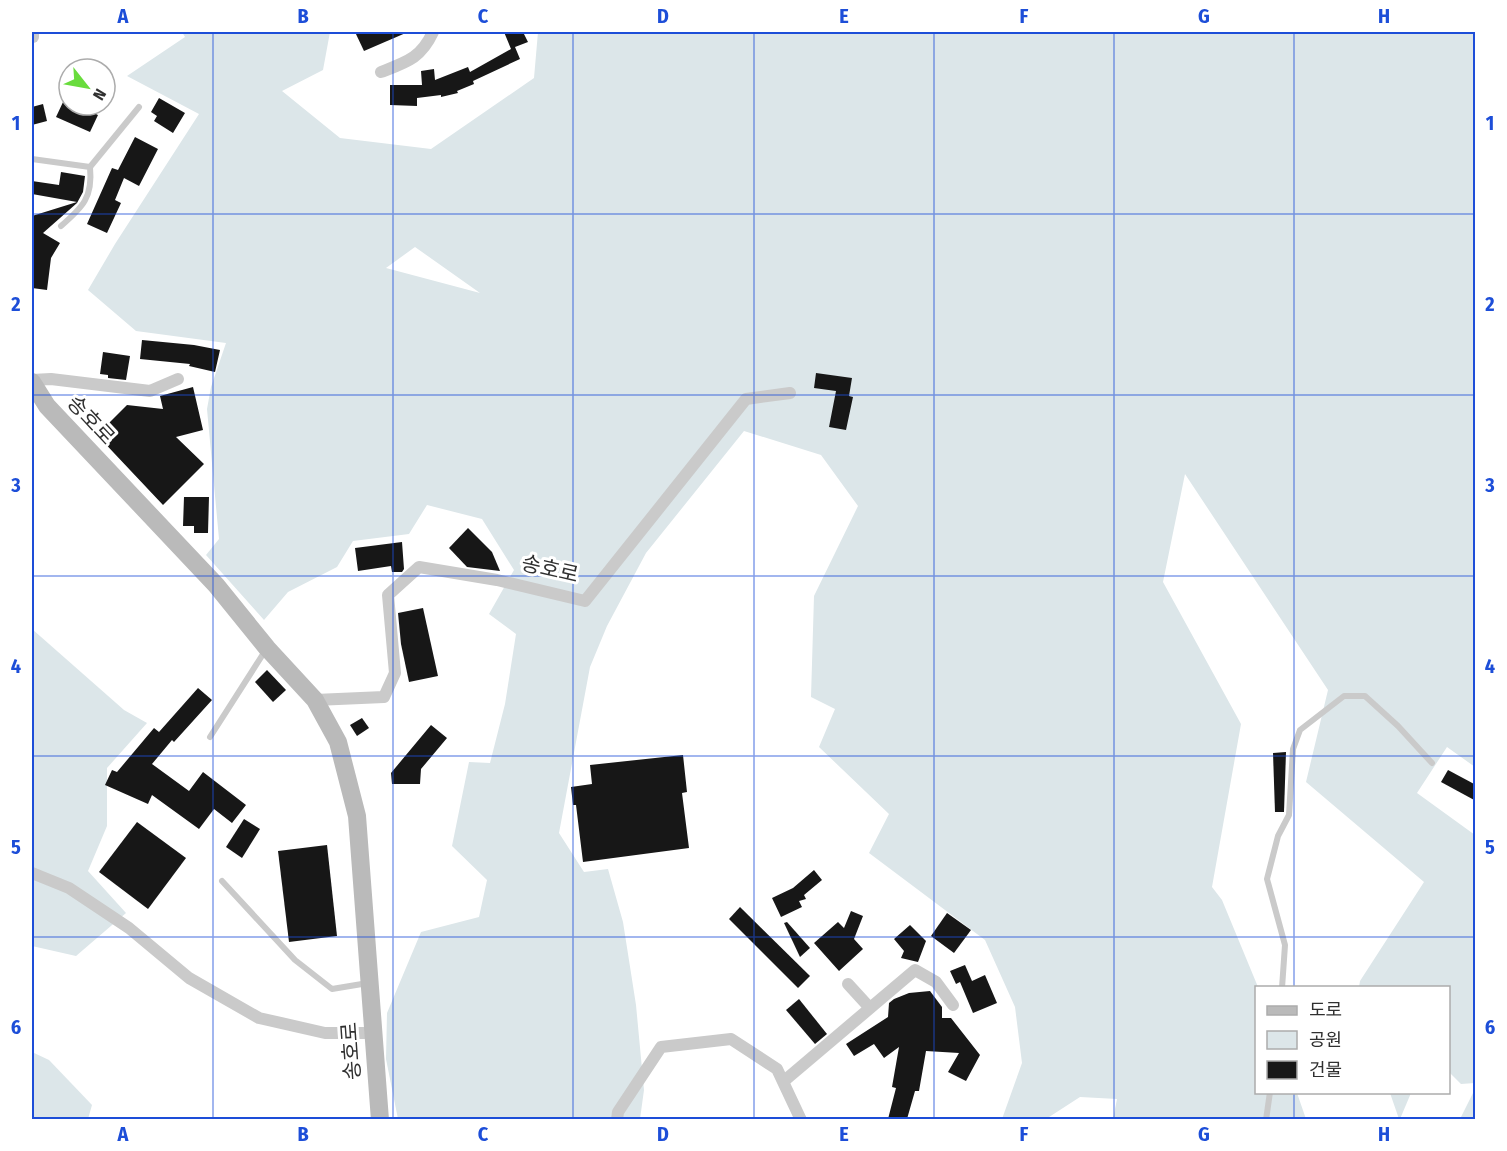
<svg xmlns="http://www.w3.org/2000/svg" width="1507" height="1151" font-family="'Fira Sans Condensed','Noto Sans KR',sans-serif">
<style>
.green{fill:#dce6e9;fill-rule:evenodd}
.building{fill:#171717}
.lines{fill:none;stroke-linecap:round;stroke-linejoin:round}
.lane{stroke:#cacaca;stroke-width:6}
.street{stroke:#cacaca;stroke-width:12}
.secondary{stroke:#bababa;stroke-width:18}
.grid{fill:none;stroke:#1d4ed8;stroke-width:1.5;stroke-opacity:0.55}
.labels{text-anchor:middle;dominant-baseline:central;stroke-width:6;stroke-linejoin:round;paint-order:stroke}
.street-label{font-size:21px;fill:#303030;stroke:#fff}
.neatline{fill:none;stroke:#1d4ed8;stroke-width:2}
.grid-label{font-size:20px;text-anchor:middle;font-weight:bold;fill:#1d4ed8}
</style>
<rect width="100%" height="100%" fill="#fff"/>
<!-- green -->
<g class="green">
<path d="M182,32H330L323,70L282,91L340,138L431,149L534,78L538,32H1475V767L1447,747L1417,793L1475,835V1083L1461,1084L1449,1072L1448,988L1359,987L1360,981L1424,882L1306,782L1328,690L1185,474L1163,582L1241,724L1212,887L1222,900L1258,987L1256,1092L1297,1093L1306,1119H1113L1117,1099L1080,1097L1046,1119H1002L1022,1063L1015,1007L985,940L869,853L889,814L819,747L835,709L811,697L814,596L858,506L821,455L744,431L646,553L607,626L590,667L559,833L584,872L608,869L623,922L636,1005L644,1090L640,1119H398L386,1059L387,1013L421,932L479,917L487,880L452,846L469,762L490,763L505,704L516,634L489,614L514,570L482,519L427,505L409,534L353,541L337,567L288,592L264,620L206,555L219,539L207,409L211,387L226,343L136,331L88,290L115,244L199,114L127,76L185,37ZM415,247L480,293L386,268Z"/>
<path d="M32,629L124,710L147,723L107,768V826L88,871L126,913L76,956L32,946Z"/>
<path d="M32,1052L49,1060L92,1105L88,1119H32Z"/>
<path d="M1475,1089V1119H1460Z"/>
<path d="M1390,1093H1411L1400,1119H1399Z"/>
</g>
<!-- building -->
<g class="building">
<path d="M355,32H408L364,51Z"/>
<path d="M504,32H523L528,42L515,47L520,59L473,81L474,84L457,91L458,93L441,97V95L417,98V106L390,105V85H422L421,71L434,69L435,80L468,67L470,72L511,49Z"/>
<path d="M159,98L185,113L173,133L154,121L157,116L151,112Z"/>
<path d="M64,100L69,102V105H76L98,115L90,132L56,117Z"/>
<path d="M43,104L47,121L32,125V107Z"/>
<path d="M135,137L158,149L139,186L124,178L115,200L121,203L107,233L87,224L112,168L118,170Z"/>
<path d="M61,172L85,176L83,192L77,203L43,233L60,243L51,258L47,290L32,288V216L77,202L32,194V181L59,185Z"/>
<path d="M142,340L194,345L220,350L215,372L189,366L190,364L140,359Z"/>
<path d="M103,352L130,356L126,380L108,378V375L100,374Z"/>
<path d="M816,373L852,378L849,396L853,397L846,430L829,427L836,391L814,388Z"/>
<path d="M193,387L203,430L176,437L204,464L163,505L97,435L127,405L163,409L160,396Z"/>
<path d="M184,497H209L208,533H194V526H183Z"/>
<path d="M468,528L492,552L500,571L467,567L449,548Z"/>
<path d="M402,542L404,569L402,572H392L391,566L358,571L355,548Z"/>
<path d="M423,608L438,676L409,682L401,644L398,613Z"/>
<path d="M267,670L286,690L273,702L255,682Z"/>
<path d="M198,688L212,700L174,742L172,740L152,764L189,791L203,772L246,805L232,823L214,809L199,829L152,795L148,804L105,785L112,770L117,772L154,728L159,732Z"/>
<path d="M362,718L369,728L357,736L350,725Z"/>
<path d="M431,725L447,738L421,769L420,784H392L391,773Z"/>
<path d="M1286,752L1284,812H1275L1273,753Z"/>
<path d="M683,755L687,792L682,793L689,848L583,862L576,805H573L571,787L592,784L590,765Z"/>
<path d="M1448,770L1476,785V801L1441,782Z"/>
<path d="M244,819L260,829L242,858L226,847Z"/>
<path d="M137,822L186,858L148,909L99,872Z"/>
<path d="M327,845L337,936L289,942L278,851Z"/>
<path d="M814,870L822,880L804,895L806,899L799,901L802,907L781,917L772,898L793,888Z"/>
<path d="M740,907L810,976L798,988L729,919Z"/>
<path d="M851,911L863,916L854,939L863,949L839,971L814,943L838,922L844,928Z"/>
<path d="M947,913L971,930L954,953L931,936Z"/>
<path d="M787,922L810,948L800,957L784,923Z"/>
<path d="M910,925L926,941L918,962L901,958L904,951L894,939Z"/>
<path d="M965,965L972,981L985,975L997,1003L973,1013L960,982L956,984L950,971Z"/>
<path d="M930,991L942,1007V1018H951L980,1055L966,1081L948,1072L959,1053L926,1051L919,1091H915L907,1119H888L896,1088L892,1087L899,1047L884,1058L874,1044L854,1056L846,1044L888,1017L889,1003L894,999L909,993Z"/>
<path d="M799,999L827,1034L815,1044L786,1010Z"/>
</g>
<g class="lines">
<!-- lane -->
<g class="lane">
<path d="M32,159L90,167C93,197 83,207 61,226"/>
<path d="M90,167L139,107"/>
<path d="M210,737L265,651"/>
<path d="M222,881L295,960L332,989L368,983"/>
<path d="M1282,988L1285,945L1267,879L1278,836L1289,815L1293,749L1300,730L1344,696H1365L1398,726L1432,763"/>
<path d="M1266,1120L1270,1092"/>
</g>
<!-- street -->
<g class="street">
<path d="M33,37V32"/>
<path d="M381,72C407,62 421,58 433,32"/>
<path d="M32,380L51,379L150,391L178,379"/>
<path d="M315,700L384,697L395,673L388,595L419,567L497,580L585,601L746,399L790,393"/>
<path d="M32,873L69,888L129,928L189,978L259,1018L325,1033H372"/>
<path d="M848,984L869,1007"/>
<path d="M784,1081L915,970L936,982L953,1005"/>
<path d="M617,1120L618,1112L661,1047L731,1039L777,1069L801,1120"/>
</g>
<!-- secondary -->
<path class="secondary" d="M32,382L47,406L216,585L267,648L315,700L338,742L357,816L380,1120"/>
</g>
<!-- grid -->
<path class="grid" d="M213,32V1120M393,32V1120M573,32V1120M754,32V1120M934,32V1120M1114,32V1120M1294,32V988M32,214H1476M32,395H1476M32,576H1476M32,756H1476M32,937H1476M1294,1092V1120"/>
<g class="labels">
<!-- street labels -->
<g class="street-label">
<text transform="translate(91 420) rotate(47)">송호로</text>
<text transform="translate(550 569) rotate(13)">송호로</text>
<text transform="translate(351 1051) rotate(-94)">송호로</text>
</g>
</g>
<!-- border -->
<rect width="1507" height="1151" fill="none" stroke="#ffffff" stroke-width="66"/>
<!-- legend -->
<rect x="1255" y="986" width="195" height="108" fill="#ffffff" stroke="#acacac" stroke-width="1.5"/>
<rect x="1267" y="1006" width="30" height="9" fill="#bababa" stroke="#acacac" stroke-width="1.5"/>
<text x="1309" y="1016" font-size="18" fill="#303030">도로</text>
<rect x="1267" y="1031" width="30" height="18" fill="#dce6e9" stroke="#acacac" stroke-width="1.5"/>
<text x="1309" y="1046" font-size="18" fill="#303030">공원</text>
<rect x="1267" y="1061" width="30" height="18" fill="#171717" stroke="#acacac" stroke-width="1.5"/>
<text x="1309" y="1076" font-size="18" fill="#303030">건물</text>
<!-- north arrow -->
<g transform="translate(87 87) rotate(121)"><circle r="28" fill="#ffffff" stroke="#acacac" stroke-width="1.5"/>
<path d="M0-4.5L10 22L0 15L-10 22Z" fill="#69dc3d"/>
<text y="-9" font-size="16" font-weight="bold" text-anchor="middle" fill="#303030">N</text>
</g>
<rect x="33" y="33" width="1441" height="1085" class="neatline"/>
<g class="grid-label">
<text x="123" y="23">A</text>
<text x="303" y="23">B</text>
<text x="483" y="23">C</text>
<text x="663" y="23">D</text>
<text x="844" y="23">E</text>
<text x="1024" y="23">F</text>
<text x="1204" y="23">G</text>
<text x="1384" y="23">H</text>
<text x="16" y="130">1</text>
<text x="1490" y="130">1</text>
<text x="16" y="311">2</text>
<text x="1490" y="311">2</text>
<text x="16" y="492">3</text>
<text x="1490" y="492">3</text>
<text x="16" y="673">4</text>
<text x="1490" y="673">4</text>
<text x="16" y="854">5</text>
<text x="1490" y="854">5</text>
<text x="16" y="1034">6</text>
<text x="1490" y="1034">6</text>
<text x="123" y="1141">A</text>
<text x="303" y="1141">B</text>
<text x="483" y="1141">C</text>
<text x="663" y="1141">D</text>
<text x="844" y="1141">E</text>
<text x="1024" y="1141">F</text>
<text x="1204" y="1141">G</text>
<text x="1384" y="1141">H</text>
</g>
</svg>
